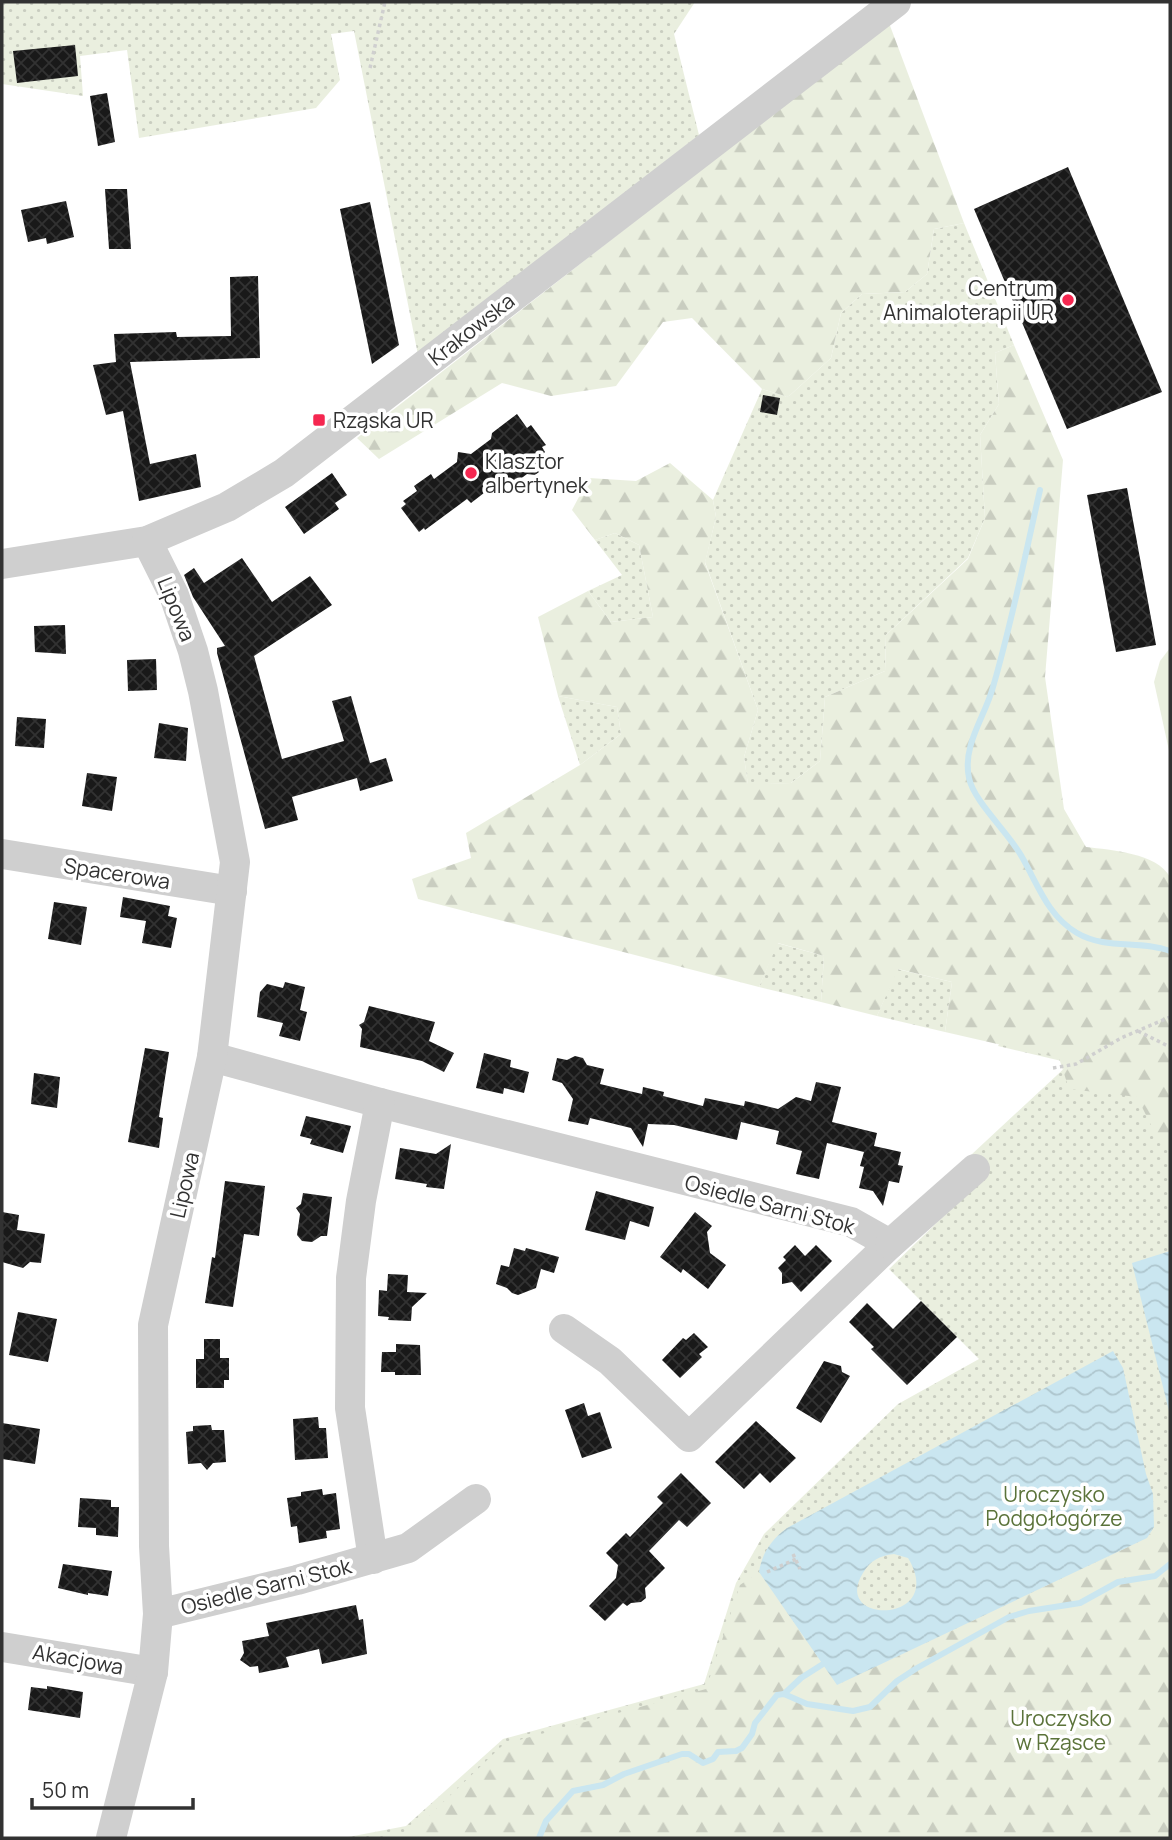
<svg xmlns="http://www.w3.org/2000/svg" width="1172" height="1840" font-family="Manrope,sans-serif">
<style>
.grass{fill:url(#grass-dots)}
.forest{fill:url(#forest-firs)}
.pitch{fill:#eaefdf}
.water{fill:url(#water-waves);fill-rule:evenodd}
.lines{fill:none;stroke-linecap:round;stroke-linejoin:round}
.stream{stroke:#cae6f0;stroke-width:6}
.building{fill:url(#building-cross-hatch)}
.path{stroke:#cfcfcf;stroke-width:3.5;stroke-dasharray:3.5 3.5;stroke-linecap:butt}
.minor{stroke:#cfcfcf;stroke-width:30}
.poi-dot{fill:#f52750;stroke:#fff;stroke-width:2.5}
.labels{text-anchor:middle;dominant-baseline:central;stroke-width:7;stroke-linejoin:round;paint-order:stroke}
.poi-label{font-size:21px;fill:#323232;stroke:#fff;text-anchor:start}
.street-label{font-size:21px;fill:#323232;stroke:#fff}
.park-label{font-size:21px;fill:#5b733a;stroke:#fff}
</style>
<defs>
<pattern id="grass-dots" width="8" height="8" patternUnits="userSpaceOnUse" patternTransform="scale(1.75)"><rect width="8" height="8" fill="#eaefdf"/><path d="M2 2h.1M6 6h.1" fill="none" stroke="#c9cdc0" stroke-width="1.8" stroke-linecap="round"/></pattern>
<pattern id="forest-firs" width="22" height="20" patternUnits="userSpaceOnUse" patternTransform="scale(1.75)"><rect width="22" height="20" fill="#eaefdf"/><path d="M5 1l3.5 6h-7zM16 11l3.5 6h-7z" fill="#c9cdc0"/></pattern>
<pattern id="water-waves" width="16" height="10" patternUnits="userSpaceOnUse" patternTransform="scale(1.75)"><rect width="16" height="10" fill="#cae6f0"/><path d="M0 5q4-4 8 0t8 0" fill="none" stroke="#aec6ce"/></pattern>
<pattern id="building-cross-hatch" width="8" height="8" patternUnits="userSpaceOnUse" patternTransform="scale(1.75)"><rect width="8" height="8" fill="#191919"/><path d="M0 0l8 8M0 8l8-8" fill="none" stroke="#323232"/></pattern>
</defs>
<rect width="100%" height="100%" fill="#fff"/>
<!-- grass -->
<g class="grass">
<path d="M2,2H695L674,34L699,135L418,355L354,31L331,34L340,80L316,108L139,138L127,50L80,56L83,96L2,84Z"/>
<path d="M964,223L1014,345L995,353L999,404L980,435L985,518L968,558L886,635L885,671L825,697L820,761L791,783L748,785L744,757L758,710L705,562L716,517L713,500L762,389L788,397L831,358L841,313L862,294L905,292L927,274L934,229Z"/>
<path d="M615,533L639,545L653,617L611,622L588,591L622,575L595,540Z"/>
<path d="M558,696L617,707L621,734L580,765Z"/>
<path d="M1071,924L1170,925V1838H343L406,1826L503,1739L704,1684L736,1583L764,1534L898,1404L979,1359L889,1269L981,1180L957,1168L1070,1063L998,1046Z"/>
<path d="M777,943L824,956L821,1002L759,987Z"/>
<path d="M897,969L952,982L945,1032L877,1016Z"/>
</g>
<!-- forest -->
<g class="forest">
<path d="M889,23L964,223L934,229L927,274L905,292L862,294L841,313L831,358L788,397L762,389L692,318L663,322L616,386L551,396L502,383L379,459L357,438Z"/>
<path d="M1014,345L1063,460L1045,677L1064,809L1086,847C1111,850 1157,853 1170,877V1142L1160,1143L1137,1097L1069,1089L1059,1058L945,1032L952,982L898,969L877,1016L821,1002L824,956L778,943L759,987L418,899L412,879L471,858L466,833L580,765L621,734L617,707L558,696L538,617L588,591L611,622L653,617L639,545L615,533L595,540L572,510L589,478L636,481L670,463L713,500L716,517L705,563L758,710L744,757L748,784L791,783L820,761L825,697L885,671L886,635L968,559L985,518L980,435L999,404L995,353Z"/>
<path d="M1170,1520V1838H388L414,1830L504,1744L706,1689L740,1585L759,1572L837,1685L1147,1538L1154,1527Z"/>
</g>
<!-- pitch -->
<path class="pitch" d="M1170,648V755L1154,682L1160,661Z"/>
<!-- water -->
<g class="water">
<path d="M1170,1251V1415L1132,1263Z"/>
<path d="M1113,1351L1123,1368L1146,1474L1153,1494L1154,1527L1147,1538L837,1685L759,1572C762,1553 771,1540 787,1528ZM894,1554L908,1558C948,1624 830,1626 863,1573C871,1560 879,1556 894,1554Z"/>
</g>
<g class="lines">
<!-- stream -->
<g class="stream">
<path d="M1040,490C1025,556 1012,622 993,687C985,717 962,745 969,778C974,802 1009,833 1022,857C1038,885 1048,916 1077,933C1106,950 1140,940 1170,951"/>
<path d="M784,1694L801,1678L823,1664"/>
<path d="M539,1838L546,1821L573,1791L603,1785L624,1774L682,1754H689L703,1763L713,1759L718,1752L736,1751L742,1748L752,1734L755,1723L777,1695L784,1694L807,1704L853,1711L870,1707L897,1681L917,1668L1009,1617L1029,1611L1080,1603L1118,1582L1155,1576L1170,1564"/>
</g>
</g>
<!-- building -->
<g class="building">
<path d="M75,45L78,76L17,83L13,51Z"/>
<path d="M107,93L115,142L98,146L90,96Z"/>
<path d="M1068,167L1162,392L1067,429L974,209Z"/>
<path d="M105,189H127L131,249H109Z"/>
<path d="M66,201L74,237L47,244L46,238L28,242L21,210Z"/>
<path d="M370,202L399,345L372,364L340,209Z"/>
<path d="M258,276L260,358L130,362L150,464L196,454L201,487L139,501L123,411L106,415L93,365L116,362L114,334L176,332L177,337L231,336L230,277Z"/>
<path d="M763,395L780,398L777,415L760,412Z"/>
<path d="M517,414L527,428L531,425L546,445L542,447L545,452L541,456L544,460L543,469L535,475L527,474L499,495L493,486L471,503L467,499L425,530L424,528L419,532L401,508L406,504L403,501L417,491L414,486L431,474L434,479L457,462L458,452L471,454L491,439L492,433Z"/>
<path d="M332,473L347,495L335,503L339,509L304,534L285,507Z"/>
<path d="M1127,488L1156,645L1116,652L1087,495Z"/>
<path d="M242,558L272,602L310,576L332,605L254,656L282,759L344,741L332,701L351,696L370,763L386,758L393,781L360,791L357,778L292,797L298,820L265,829L217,653V648L225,646L193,597L184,575L194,568L204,583Z"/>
<path d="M65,625L66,654L35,652L34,626Z"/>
<path d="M156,659L157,690L128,691L127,660Z"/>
<path d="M17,717L46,719L44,748L15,746Z"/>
<path d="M159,723L188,728L186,761L154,758Z"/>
<path d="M87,773L117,777L112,811L82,806Z"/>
<path d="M123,897L170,906L168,916L177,918L171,948L142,943L146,921L120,917Z"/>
<path d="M54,902L87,907L81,945L48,939Z"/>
<path d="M285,982L305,987L300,1010L307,1012L300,1041L279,1036L283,1023L257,1017L260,992L267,984L283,988Z"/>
<path d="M369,1006L435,1022L429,1041L454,1053L444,1072L422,1061L360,1047L362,1029L359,1025L364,1022Z"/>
<path d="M145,1048L169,1052L159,1117L163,1118L159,1148L128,1142Z"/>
<path d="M484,1053L511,1060L510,1067L529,1072L524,1093L504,1088L503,1094L476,1088Z"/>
<path d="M575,1056L583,1058L587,1065L604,1069L600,1084L642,1094L643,1087L664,1092L663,1096L703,1106L705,1098L744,1106L745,1101L778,1109L796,1097L811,1101L816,1082L841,1087L832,1122L877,1133L874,1146L901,1152L898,1165L903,1166L899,1183L889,1181L883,1206L873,1191L859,1188L864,1167L860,1166L864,1152L827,1143L819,1179L796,1174L802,1151L776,1144L779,1131L741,1122L737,1140L674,1125L648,1124L643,1147L631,1128L590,1118L588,1125L568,1121L573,1099L562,1083L552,1080L557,1058L567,1060Z"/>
<path d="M34,1073L60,1077L57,1108L31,1104Z"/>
<path d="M306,1116L351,1126L343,1153L310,1144L312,1139L300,1136Z"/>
<path d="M451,1144L444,1189L426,1187L427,1184L395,1179L400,1148L436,1154Z"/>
<path d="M225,1181L265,1186L259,1236L244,1234L233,1307L205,1303L212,1257L215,1258Z"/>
<path d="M596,1191L654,1207L649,1227L630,1221L625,1240L585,1230Z"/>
<path d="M303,1193L332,1197L327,1236H321L312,1242L302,1241L297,1235L300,1214L296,1208L301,1204Z"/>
<path d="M2,1212L19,1215L17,1230L45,1234L41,1263L30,1262L23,1268L2,1262Z"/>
<path d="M695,1212L712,1226L707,1232L710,1253L726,1265L708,1289L683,1269L681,1273L660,1257Z"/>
<path d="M795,1245L805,1256L816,1245L832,1261L801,1292L792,1282L782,1284V1273L778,1268L786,1260L783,1257Z"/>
<path d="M514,1248L525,1251L526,1248L559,1257L554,1273L541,1269L536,1288L518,1295L512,1293L507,1288L496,1284L501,1265L509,1267Z"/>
<path d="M388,1274L408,1275L407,1292L427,1293L412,1307L411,1321L388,1320L389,1317L378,1316L379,1290L387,1291Z"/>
<path d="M921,1301L957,1337L907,1385L871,1349L874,1347L849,1322L867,1303L893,1329Z"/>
<path d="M18,1312L57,1319L48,1362L9,1355Z"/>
<path d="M694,1333L708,1347L699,1354L702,1357L680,1378L662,1360L683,1338L686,1340Z"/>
<path d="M204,1339H220V1358H229V1380H224V1388H196V1359H204Z"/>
<path d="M396,1344L420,1345L421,1375H395V1372H381L382,1352H396Z"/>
<path d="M824,1361L841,1366L842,1372L850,1376L821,1423L796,1408Z"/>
<path d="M584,1403L588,1416L600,1412L612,1448L582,1458L565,1410Z"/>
<path d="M318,1417L319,1428H326L328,1458L295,1460L293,1419Z"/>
<path d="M756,1421L796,1458L770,1483L760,1473L744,1489L715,1462Z"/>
<path d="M2,1423L40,1429L35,1464L2,1459Z"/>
<path d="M211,1425L212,1430H224L226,1462L213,1463L207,1470L201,1463L188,1464L186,1432L193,1431V1426Z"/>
<path d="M681,1473L711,1503L687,1527L679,1520L649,1551L665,1568L645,1588L646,1598L641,1602L631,1603L627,1606L623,1603L605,1621L589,1606L616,1578L618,1565L606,1553L626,1533L630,1537L663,1503L657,1497Z"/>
<path d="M322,1489L323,1495L336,1493L340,1529L326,1531L327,1538L299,1543L297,1526L291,1527L287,1498L301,1496V1492Z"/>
<path d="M80,1498L111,1500V1507H119L118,1537L96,1535V1528L78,1527Z"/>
<path d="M63,1564L112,1571L108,1596L88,1593V1595L58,1588Z"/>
<path d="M356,1605L359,1620L363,1619L367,1654L322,1664L319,1649L286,1657L289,1667L259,1673L258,1666L250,1667L240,1660L244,1653L242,1641L269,1636L266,1623Z"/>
<path d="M47,1686L83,1692L80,1718L28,1710L31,1687L47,1689Z"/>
</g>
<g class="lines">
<!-- path -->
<g class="path">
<path d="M370,68L385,2"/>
<path d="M1138,1031L1170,1047"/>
<path d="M1053,1068L1076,1064L1121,1038L1170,1017"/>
<path d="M793,1554L800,1569"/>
<path d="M767,1572L796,1559"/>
</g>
<!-- minor -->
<g class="minor">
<path d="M2,564L147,541L227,507L284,473L896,2"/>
<path d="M2,854L232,891"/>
<path d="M212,1057L380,1103L851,1222L890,1244L689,1437L610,1361L564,1329"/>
<path d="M890,1244L975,1169"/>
<path d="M373,1559L350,1408L351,1278L361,1201L380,1103"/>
<path d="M158,1614L297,1580L408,1548L476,1499"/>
<path d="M2,1647L153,1672"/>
<path d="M111,1838L153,1672L158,1614L154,1546L153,1325L212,1057L235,862L203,691L193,651L174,595L147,541"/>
</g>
</g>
<!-- markers -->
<g class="poi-dot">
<circle cx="1068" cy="300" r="7"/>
<rect x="312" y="413" width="14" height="14" rx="3.5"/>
<circle cx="471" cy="473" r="7"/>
</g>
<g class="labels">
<!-- poi labels -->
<g class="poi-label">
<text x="1054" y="288" text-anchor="end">Centrum<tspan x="1054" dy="24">Animaloterapii UR</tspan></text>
<text x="333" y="420">Rząska UR</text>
<text x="485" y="461">Klasztor<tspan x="485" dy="24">albertynek</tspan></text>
</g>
<!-- street labels -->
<g class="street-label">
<text transform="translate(471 329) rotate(-38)">Krakowska</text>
<text transform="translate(177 609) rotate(68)">Lipowa</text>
<text transform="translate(117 873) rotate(9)">Spacerowa</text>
<text transform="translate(184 1185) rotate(-77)">Lipowa</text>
<text transform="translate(770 1204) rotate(15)">Osiedle Sarni Stok</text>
<text transform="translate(266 1586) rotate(-14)">Osiedle Sarni Stok</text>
<text transform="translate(78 1659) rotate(10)">Akacjowa</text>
</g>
<!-- park labels -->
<g class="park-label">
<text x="1054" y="1494">Uroczysko<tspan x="1054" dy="24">Podgołogórze</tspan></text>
<text x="1061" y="1718">Uroczysko<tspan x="1061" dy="24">w Rząsce</tspan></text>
</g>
</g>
<!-- border -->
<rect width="1172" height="1840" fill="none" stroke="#323232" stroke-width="7"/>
<!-- scale -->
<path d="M32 1798v10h161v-10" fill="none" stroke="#323232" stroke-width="3.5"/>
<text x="42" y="1798" font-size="21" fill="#323232" stroke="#ffffff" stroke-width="5" paint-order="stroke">50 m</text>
</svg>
